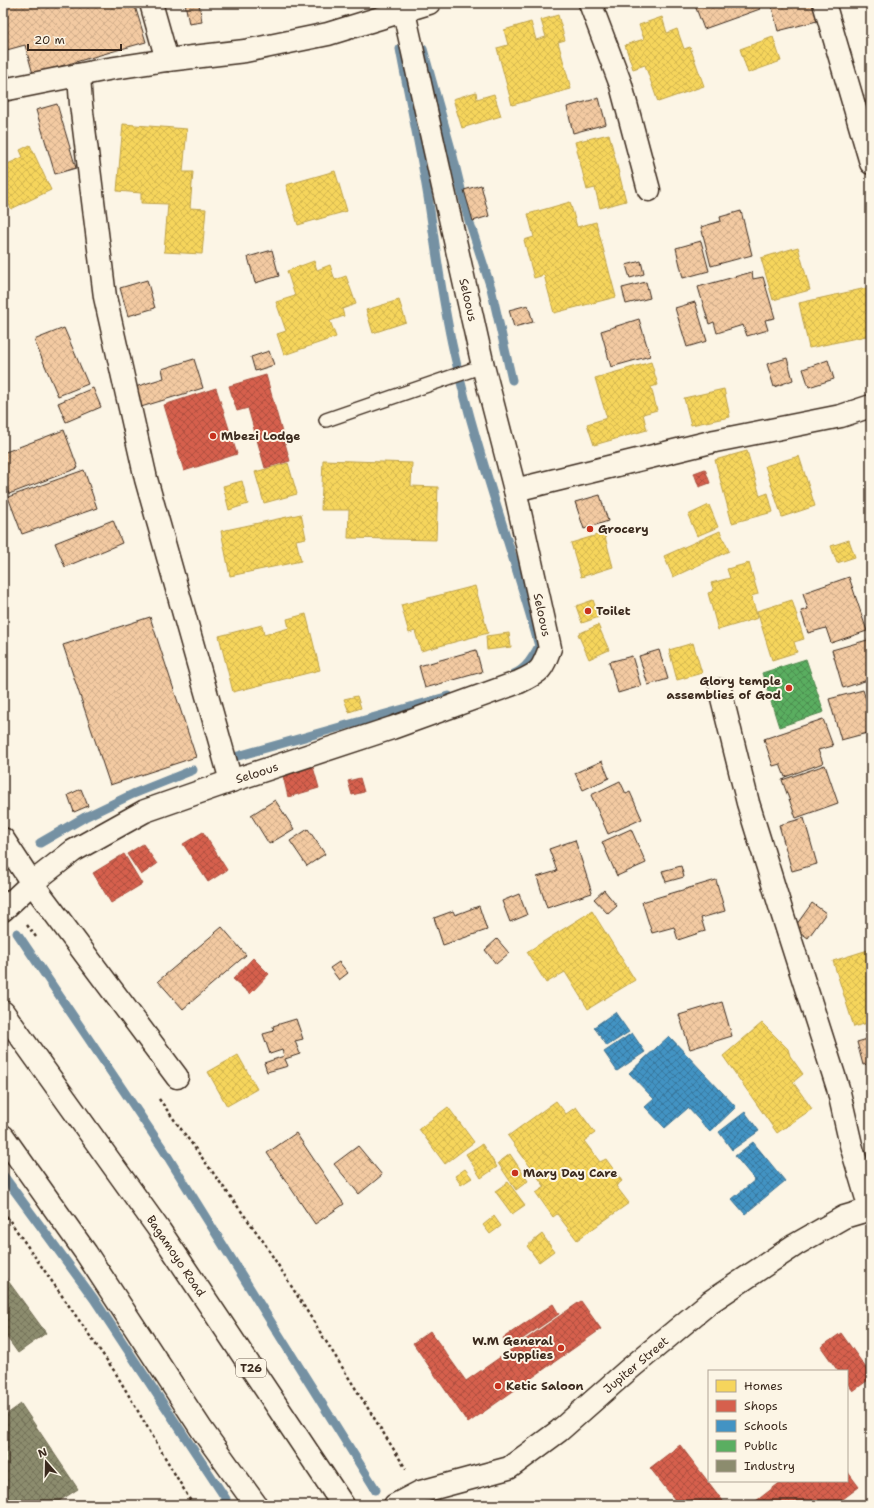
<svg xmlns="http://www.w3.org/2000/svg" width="874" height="1508" font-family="'Shantell Sans',sans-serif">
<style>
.homes{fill:url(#homes-cross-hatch);stroke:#bea249}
.shops{fill:url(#shops-cross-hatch);stroke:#a8503f}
.schools{fill:url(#schools-cross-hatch);stroke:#417492}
.public{fill:url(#public-cross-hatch);stroke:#51864d}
.industry{fill:url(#industry-cross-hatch);stroke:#746f56}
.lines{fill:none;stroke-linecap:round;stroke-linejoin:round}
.stream{stroke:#7591a3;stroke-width:9}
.building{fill:url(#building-cross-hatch);stroke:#3b2a1e}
.service-casing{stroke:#3b2a1e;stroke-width:16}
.minor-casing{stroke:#3b2a1e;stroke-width:25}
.trunk-casing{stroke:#3b2a1e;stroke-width:25}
.path{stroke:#3b2a1e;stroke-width:2.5;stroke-dasharray:3 3;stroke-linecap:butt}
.service{stroke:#fcf5e5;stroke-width:13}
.minor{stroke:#fcf5e5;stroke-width:22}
.trunk{stroke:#fcf5e5;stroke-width:22}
.poi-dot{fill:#c8321e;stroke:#fcf5e5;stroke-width:1.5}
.labels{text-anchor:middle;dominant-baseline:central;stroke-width:4;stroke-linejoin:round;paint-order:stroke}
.shield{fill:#fcf5e5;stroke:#75675a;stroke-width:1}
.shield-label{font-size:11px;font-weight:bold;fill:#3b2a1e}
.street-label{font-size:12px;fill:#3b2a1e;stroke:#fcf5e5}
.poi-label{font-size:12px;font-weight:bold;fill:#3b2a1e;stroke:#fcf5e5;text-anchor:start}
</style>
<defs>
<pattern id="homes-cross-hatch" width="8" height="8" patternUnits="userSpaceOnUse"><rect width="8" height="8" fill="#f6d55c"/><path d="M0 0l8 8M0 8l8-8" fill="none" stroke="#d4b750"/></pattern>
<pattern id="shops-cross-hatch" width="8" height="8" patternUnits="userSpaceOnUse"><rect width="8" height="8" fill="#d6604d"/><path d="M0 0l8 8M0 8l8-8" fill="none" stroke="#af4f3f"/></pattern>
<pattern id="schools-cross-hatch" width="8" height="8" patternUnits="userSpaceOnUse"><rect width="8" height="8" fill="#4393c3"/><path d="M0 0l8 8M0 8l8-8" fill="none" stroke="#39789e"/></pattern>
<pattern id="public-cross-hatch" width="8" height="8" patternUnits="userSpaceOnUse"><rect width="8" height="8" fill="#5aae61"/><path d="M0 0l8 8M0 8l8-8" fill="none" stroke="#4c8e4f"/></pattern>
<pattern id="industry-cross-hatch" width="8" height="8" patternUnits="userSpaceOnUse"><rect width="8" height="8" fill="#8c8c6e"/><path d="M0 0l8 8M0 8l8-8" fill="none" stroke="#74735a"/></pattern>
<pattern id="building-cross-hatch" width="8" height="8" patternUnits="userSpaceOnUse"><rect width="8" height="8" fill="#f3caa2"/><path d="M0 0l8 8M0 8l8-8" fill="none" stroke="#d1ae8b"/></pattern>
</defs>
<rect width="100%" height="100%" fill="#fcf5e5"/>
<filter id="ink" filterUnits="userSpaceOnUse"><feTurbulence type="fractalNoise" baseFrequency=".025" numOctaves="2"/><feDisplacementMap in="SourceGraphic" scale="8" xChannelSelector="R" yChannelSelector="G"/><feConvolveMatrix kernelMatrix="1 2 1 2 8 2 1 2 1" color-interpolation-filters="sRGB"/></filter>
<g filter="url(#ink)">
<!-- homes -->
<g class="homes">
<path d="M558,15L565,40L558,42L571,89L512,105L497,48L508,45L504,30L531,22L536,40L546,37L541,20Z"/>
<path d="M662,17L667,33L677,29L684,49L690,47L704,86L658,102L645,65L633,69L625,45L644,39L639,25Z"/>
<path d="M773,37L781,61L748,73L740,49Z"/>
<path d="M476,92L477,99L494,94L501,116L462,128L453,99Z"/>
<path d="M123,124L187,129L183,172H193L190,208L206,209L202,254L164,252L168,204L141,203V193L117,191Z"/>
<path d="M609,134L626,201L600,208L595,188L587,190L575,142Z"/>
<path d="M30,145L51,190L11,209L3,191V166L23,157L20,150Z"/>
<path d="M335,171L347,211L298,225L286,185Z"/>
<path d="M570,202L577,227L596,222L616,297L554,313L544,275L534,278L524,240L534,237L528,214Z"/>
<path d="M798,247L810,290L773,300L761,258Z"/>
<path d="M314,261L317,270L330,265L335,280L346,276L356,304L342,309L344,316L330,321L336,337L284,355L277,334L286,331L276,302L295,296L287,271Z"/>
<path d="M871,287V335L809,348L799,303Z"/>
<path d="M399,300L406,322L373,333L366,310Z"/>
<path d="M651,362L658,385L651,387L657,410L643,414L647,430L594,445L587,424L607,418L595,378Z"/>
<path d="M724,389L730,417L691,425L684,398Z"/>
<path d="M747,451L760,496L768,493L773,512L732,523L715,460Z"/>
<path d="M799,456L815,506L782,517L765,466Z"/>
<path d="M323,460L412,463L411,486L438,487L436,540L348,538L349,510H321Z"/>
<path d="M288,463L297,494L264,503L255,472Z"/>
<path d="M242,481L248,504L229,510L223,486Z"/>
<path d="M709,505L718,527L697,536L688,515Z"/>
<path d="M301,514L306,538L296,540L301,561L230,576L221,531Z"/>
<path d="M720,531L729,551L673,577L664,556Z"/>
<path d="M604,533L613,567L581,577L571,543Z"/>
<path d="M849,540L855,557L837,563L831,546Z"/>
<path d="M749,563L758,594L751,596L758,618L718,630L708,593L714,591L711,583L730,578L727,569Z"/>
<path d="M475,586L488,633L421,651L415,631L409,633L401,605Z"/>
<path d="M593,600L599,617L582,623L576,606Z"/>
<path d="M792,600L804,639L794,642L797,652L772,660L757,611Z"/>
<path d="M306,614L320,670L233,692L219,636L262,625L264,635L289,628L287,619Z"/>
<path d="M598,625L609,650L589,659L578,634Z"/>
<path d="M509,633L511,647L487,650L486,636Z"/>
<path d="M693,643L702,673L677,680L669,650Z"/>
<path d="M357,696L361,708L349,712L344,699Z"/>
<path d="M592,911L635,980L588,1009L565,972L546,983L527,952Z"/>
<path d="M871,949V1022L854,1027L833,961Z"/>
<path d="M762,1023L788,1049L790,1056L803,1074L793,1082L812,1109L777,1133L723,1056Z"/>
<path d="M238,1055L257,1089L227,1106L208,1072Z"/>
<path d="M556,1101L566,1114L576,1107L595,1133L584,1141L600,1162L606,1159L622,1181L616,1186L629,1203L577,1240L557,1214L553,1217L536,1193L545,1187L508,1136Z"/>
<path d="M448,1107L474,1142L445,1164L419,1129Z"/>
<path d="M482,1144L497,1167L481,1178L466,1154Z"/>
<path d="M510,1154L528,1181L516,1190L498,1163Z"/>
<path d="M465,1169L472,1178L461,1185L455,1176Z"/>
<path d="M508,1182L525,1205L512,1214L495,1191Z"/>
<path d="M494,1216L501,1226L490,1234L483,1225Z"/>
<path d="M542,1234L554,1251L539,1262L527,1246Z"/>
</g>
<!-- shops -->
<g class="shops">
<path d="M266,375L290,461L265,468L248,408L237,411L229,386Z"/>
<path d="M216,388L237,454L184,471L164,405Z"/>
<path d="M705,469L710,483L699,487L694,473Z"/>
<path d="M313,767L319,788L288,797L283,776Z"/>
<path d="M360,778L364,792L352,795L348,781Z"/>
<path d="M203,832L227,870L208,882L183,844Z"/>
<path d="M143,844L157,864L141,875L127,854Z"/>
<path d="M124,854L142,884L111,903L93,873Z"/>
<path d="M253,958L269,974L250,994L233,979Z"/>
<path d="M581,1301L601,1329L468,1423L413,1343L430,1331L466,1381Z"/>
<path d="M553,1304L559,1314L509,1348L503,1338Z"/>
<path d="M841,1333L871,1375V1378L853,1391L847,1383V1371H838L821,1347Z"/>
<path d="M680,1445L726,1505H679L650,1468Z"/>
<path d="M847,1471L859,1487L835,1505H751L782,1481H847Z"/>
</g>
<!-- schools -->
<g class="schools">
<path d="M615,1012L629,1032L607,1046L594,1027Z"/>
<path d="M632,1033L645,1052L617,1071L604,1052Z"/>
<path d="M669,1036L736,1107L710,1132L688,1108L665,1128L645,1107L654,1099L629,1073Z"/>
<path d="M745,1112L759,1131L732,1150L719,1132Z"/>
<path d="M753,1142L785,1181L745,1214L732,1199L755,1180L735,1156Z"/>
</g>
<!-- public -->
<path class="public" d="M806,659L824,712L779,727L762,673Z"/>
<!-- industry -->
<g class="industry">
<path d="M3,1274L46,1333L18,1353L3,1332Z"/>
<path d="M21,1404L78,1489L53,1505H3V1417Z"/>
</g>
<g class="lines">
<!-- stream -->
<g class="stream">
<path d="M400,49C409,98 420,147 428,197C436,249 442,301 454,353C476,452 512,548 539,646C533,657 526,669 514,674"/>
<path d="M423,49L453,156L467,214L491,288L512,380"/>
<path d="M231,758L449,696"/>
<path d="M40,843L85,817L133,794L193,770"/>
<path d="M17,933L163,1149L376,1490"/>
<path d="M3,1175L94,1299L226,1499"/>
</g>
</g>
<!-- building -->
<g class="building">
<path d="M3,3H134L146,42L33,74L25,45L3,51Z"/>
<path d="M185,3H199L202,22L189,24Z"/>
<path d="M694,3H758L760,9L704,29Z"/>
<path d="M771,3H813L817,21L778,31Z"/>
<path d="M3,53L10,78L3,80Z"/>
<path d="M599,98L606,124L573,133L567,107Z"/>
<path d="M57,104L76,168L55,174L36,110Z"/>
<path d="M481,185L489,216L473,221L464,190Z"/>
<path d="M741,211L752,255L711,266L701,227L721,221L720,217Z"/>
<path d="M701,241L709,271L683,278L676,248Z"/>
<path d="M272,250L279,276L255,283L248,257Z"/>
<path d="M641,261L644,274L630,278L626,265Z"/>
<path d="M752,272L753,279L763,277L775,318L765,320L768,330L747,336L743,325L717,333L714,322L709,324L698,287Z"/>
<path d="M147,280L155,308L128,316L120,288Z"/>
<path d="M646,282L650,298L626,304L622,288Z"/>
<path d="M695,302L707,341L687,347L675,308Z"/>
<path d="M528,305L533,322L514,327L509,310Z"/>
<path d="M639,319L650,356L611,367L601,331Z"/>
<path d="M64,328L88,384L58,396L34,340Z"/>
<path d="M269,351L274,365L255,371L251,357Z"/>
<path d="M787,358L793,380L774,387L767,364Z"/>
<path d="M194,359L203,388L141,407L135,387L164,378L162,369Z"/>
<path d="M828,360L834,379L809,387L803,369Z"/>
<path d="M93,388L101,407L66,422L58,403Z"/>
<path d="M64,430L78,468L9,494L3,478V453Z"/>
<path d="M84,470L97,508L22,534L8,497Z"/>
<path d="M600,495L608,521L584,529L575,502Z"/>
<path d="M113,520L122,543L65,567L55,543Z"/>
<path d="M849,577L867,631L831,643L826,628L808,633L801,611L808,609L803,593Z"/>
<path d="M150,617L196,757L110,785L63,645Z"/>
<path d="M871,639V679L843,688L832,650Z"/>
<path d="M476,650L482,672L425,688L419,666Z"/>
<path d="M659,650L668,679L648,685L639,656Z"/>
<path d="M632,656L641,686L618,693L609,662Z"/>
<path d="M863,690L871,715V732L841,740L829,699Z"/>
<path d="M823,719L833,746L818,750L823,763L785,777L780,764L773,766L764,739Z"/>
<path d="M602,761L609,778L583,790L575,773Z"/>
<path d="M825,765L838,803L796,818L782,780Z"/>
<path d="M620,781L626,794L630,792L642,819L608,834L591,795Z"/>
<path d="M81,789L88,806L74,812L68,795Z"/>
<path d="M275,800L294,829L269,844L251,815Z"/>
<path d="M804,818L817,864L792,871L779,825Z"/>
<path d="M308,829L325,854L307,866L290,841Z"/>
<path d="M631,829L646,863L617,876L602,842Z"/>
<path d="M575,840L592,893L547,908L537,877L557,871L549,849Z"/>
<path d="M681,866L684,877L666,882L662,871Z"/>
<path d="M716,880L725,911L701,918L705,931L678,940L674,927L652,933L642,902Z"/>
<path d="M604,890L617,906L608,914L594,899Z"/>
<path d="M519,894L527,915L510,922L502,901Z"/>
<path d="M812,903L826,913L808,938L794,928Z"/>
<path d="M479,906L487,930L443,945L434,918L453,911L455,915Z"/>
<path d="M222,927L246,955L183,1009L158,981Z"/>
<path d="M497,939L509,953L496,964L485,950Z"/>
<path d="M339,962L348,973L339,980L330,968Z"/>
<path d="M722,1002L732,1036L690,1049L679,1015Z"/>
<path d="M296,1019L303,1039L295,1041L300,1054L285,1059L288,1066L267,1072L264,1063L284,1056L282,1050L270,1054L263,1034L274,1031L273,1026Z"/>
<path d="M871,1038V1063L863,1065L857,1042Z"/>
<path d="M296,1133L344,1204L315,1224L267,1153Z"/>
<path d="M358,1146L382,1175L359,1194L334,1164Z"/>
</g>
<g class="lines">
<!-- service casing -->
<g class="service-casing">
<path id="service" d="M326,420L483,366"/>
</g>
<!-- minor casing -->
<g class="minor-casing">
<g id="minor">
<path d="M151,3L167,60"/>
<path d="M590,3L621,85L649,190"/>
<path d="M824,3L871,163"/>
<path d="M79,75L81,104L105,297L146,479L231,781"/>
<path d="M3,90L108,69L167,60L245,51L328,34L429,3"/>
<path d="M515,490L715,441L841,416L871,406"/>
<path d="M720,690L748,803L783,916L838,1088L851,1145L870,1209"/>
<path d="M3,839L32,883L177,1077"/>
<path d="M3,910L32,883L73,851L145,811L231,781L392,728L519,682C541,672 542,670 550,648L515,490L483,366L402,3"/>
<path d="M395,1505L420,1492L509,1468L559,1431L627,1371L710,1302L795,1245L844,1217L871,1209"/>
</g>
</g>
<!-- trunk casing -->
<g class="trunk-casing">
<g id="trunk">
<path d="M3,1012L160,1231L343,1505"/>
<path d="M3,1136L86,1253L202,1430L256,1505"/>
</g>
</g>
<!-- path -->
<g class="path">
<path d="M27,925L36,937"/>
<path d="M159,1099L263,1241L406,1469"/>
<path d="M3,1211L115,1372L193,1505"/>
</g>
<!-- service -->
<use href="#service" class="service"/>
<!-- minor -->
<use href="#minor" class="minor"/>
<!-- trunk -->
<use href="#trunk" class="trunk"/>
</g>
</g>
<!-- markers -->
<g class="poi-dot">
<circle cx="213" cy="436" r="4"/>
<circle cx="590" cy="529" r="4"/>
<circle cx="588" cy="611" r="4"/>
<circle cx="789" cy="688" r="4"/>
<circle cx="515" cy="1173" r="4"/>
<circle cx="561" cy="1348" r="4"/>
<circle cx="498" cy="1386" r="4"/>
</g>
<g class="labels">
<!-- shield labels -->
<rect class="shield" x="236" y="1359" width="30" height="18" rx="3"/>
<g class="shield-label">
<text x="251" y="1368">T26</text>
</g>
<!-- street labels -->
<g class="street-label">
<text transform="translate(468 300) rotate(77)">Seloous</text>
<text transform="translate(542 615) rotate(78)">Seloous</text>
<text transform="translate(257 773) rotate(-18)">Seloous</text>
<text transform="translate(176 1256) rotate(56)">Bagamoyo Road</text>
<text transform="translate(636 1365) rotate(-40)">Jupiter Street</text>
</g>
<!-- poi labels -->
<g class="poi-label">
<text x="221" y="436">Mbezi Lodge</text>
<text x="598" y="529">Grocery</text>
<text x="596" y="611">Toilet</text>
<text x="781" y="681" text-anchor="end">Glory temple<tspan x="781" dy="14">assemblies of God</tspan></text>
<text x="523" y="1173">Mary Day Care</text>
<text x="553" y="1341" text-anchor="end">W.M General<tspan x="553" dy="14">Supplies</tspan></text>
<text x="506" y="1386">Ketic Saloon</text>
</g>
</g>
<!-- margin -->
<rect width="874" height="1508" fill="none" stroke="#fcf5e5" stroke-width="16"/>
<rect x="8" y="8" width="858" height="1492" fill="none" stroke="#3b2a1e" stroke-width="1.5" filter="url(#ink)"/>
<!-- legend -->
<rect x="708" y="1370" width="140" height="112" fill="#fcf5e5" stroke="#afa495"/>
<rect x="716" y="1380" width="20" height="12" fill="#f6d55c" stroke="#afa495"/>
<text x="744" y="1390" font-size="12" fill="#3b2a1e">Homes</text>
<rect x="716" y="1400" width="20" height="12" fill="#d6604d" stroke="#afa495"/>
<text x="744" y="1410" font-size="12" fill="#3b2a1e">Shops</text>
<rect x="716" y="1420" width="20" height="12" fill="#4393c3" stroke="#afa495"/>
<text x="744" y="1430" font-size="12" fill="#3b2a1e">Schools</text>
<rect x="716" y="1440" width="20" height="12" fill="#5aae61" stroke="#afa495"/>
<text x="744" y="1450" font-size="12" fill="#3b2a1e">Public</text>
<rect x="716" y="1460" width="20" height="12" fill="#8c8c6e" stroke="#afa495"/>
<text x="744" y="1470" font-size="12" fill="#3b2a1e">Industry</text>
<!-- north arrow -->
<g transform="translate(46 1462) rotate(340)" stroke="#fcf5e5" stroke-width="3" paint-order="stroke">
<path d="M0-3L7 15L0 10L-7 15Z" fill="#3b2a1e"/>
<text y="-6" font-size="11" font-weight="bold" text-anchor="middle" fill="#3b2a1e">N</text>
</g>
<!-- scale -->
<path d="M28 44v6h93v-6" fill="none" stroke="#3b2a1e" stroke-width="2"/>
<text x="34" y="44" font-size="12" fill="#3b2a1e" stroke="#fcf5e5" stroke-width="3" paint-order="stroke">20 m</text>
</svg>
